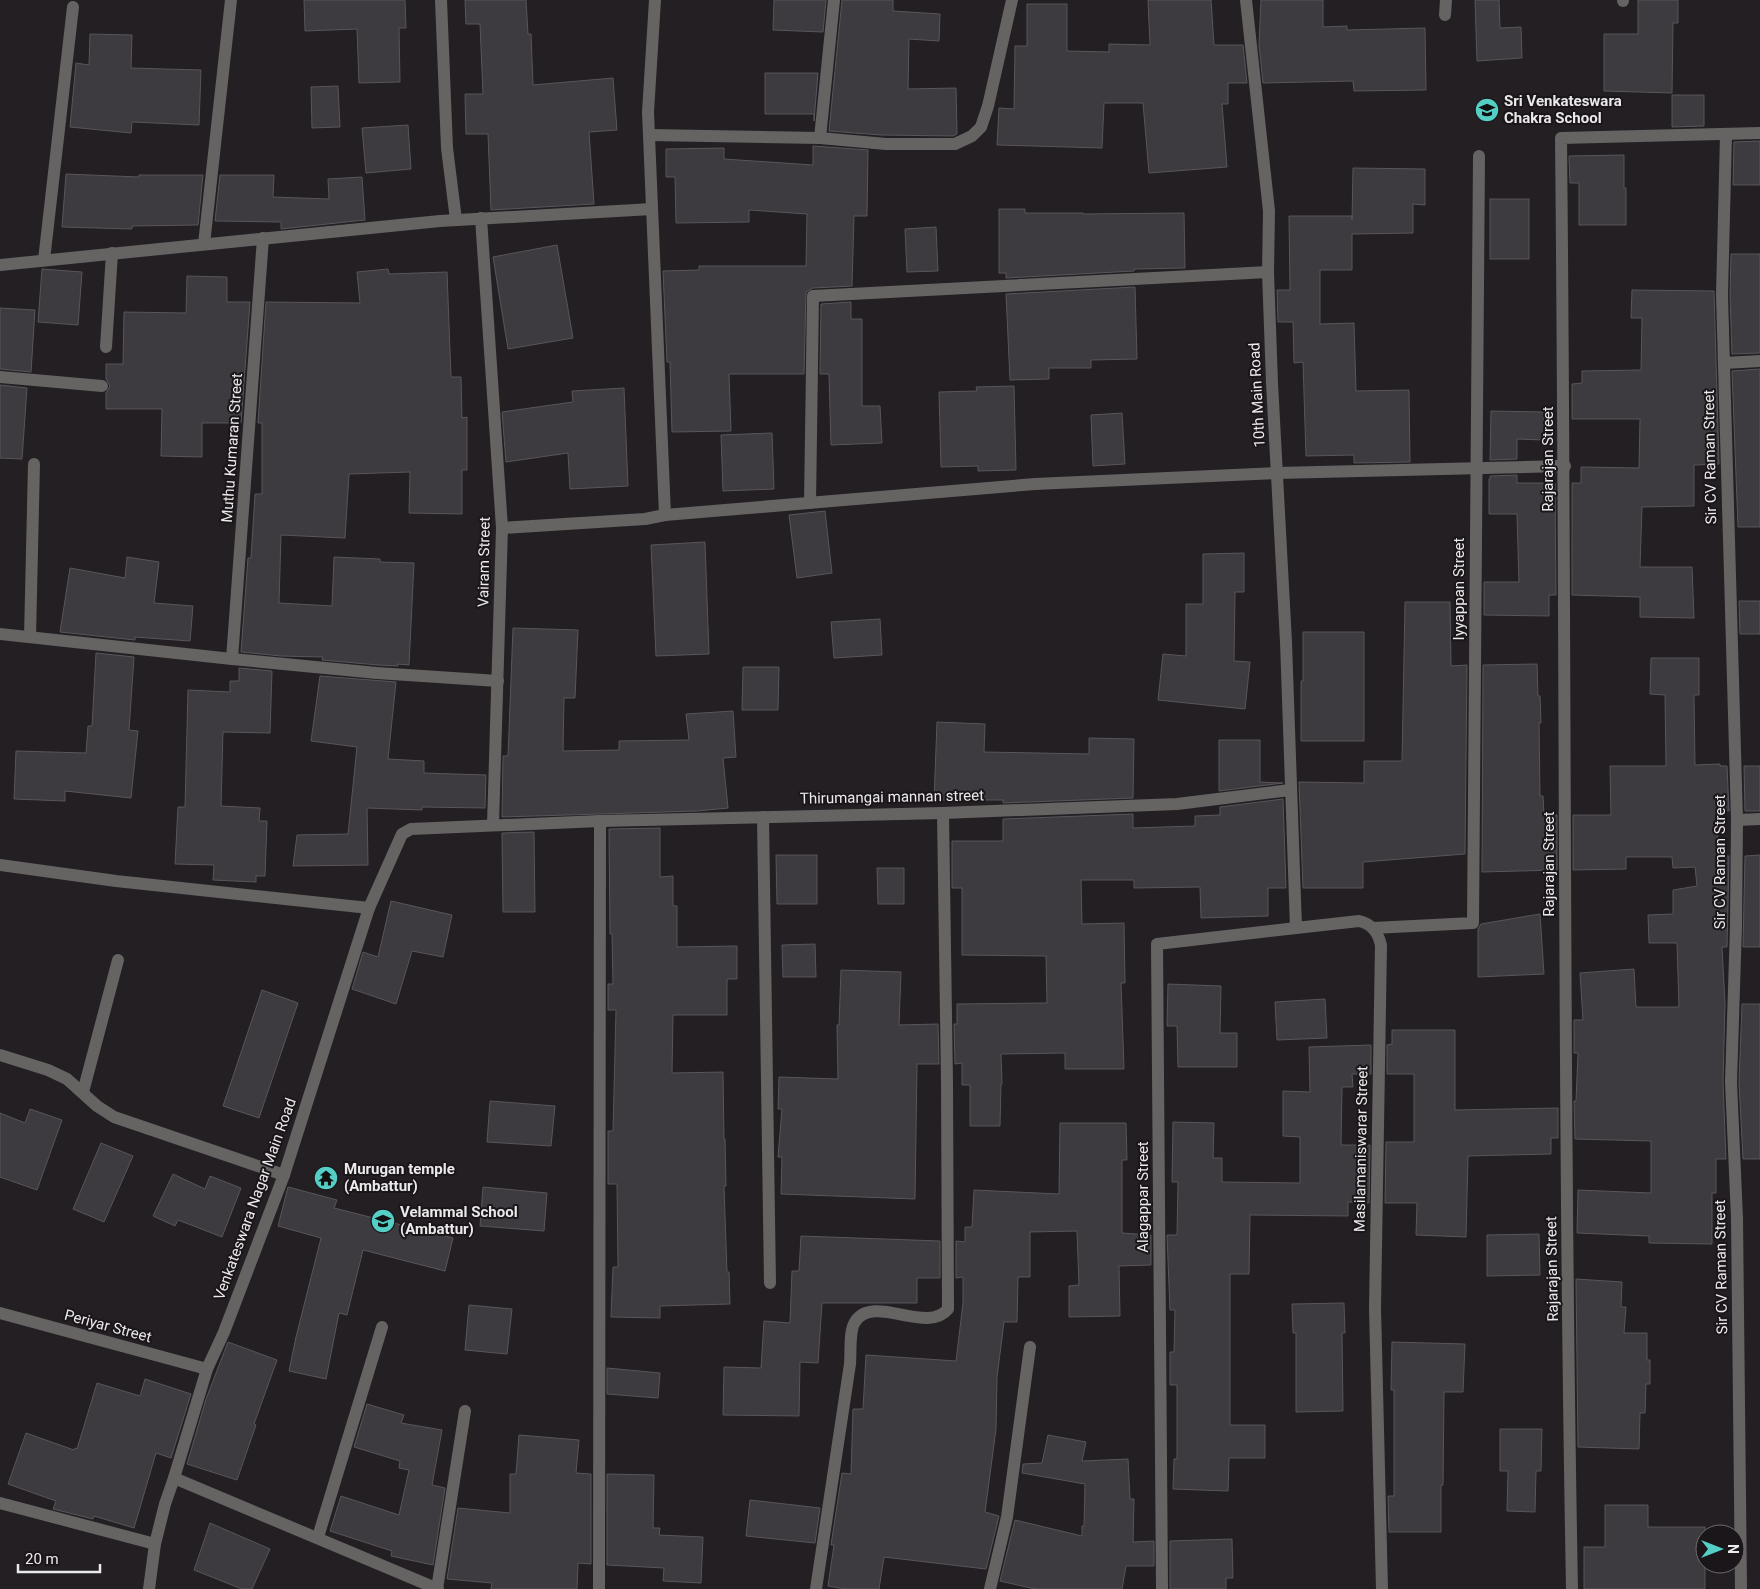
<svg xmlns="http://www.w3.org/2000/svg" width="1760" height="1589" font-family="Roboto,sans-serif">
<style>
.building{fill:#3d3b40;stroke:#58565b}
.lines{fill:none;stroke-linecap:round;stroke-linejoin:round}
.street{stroke:#666363;stroke-width:12}
.labels{text-anchor:middle;dominant-baseline:central;stroke-width:4;stroke-linejoin:round;paint-order:stroke}
.poi-label{font-size:15px;font-weight:bold;fill:#ece9eb;stroke:#1a1619;text-anchor:start}
.street-label{font-size:15px;fill:#ece9eb;stroke:#1a1619}
</style>
<rect width="100%" height="100%" fill="#231f23"/>
<!-- building -->
<g class="building">
<path d="M304,0H405L406,28H399L400,82L359,83L357,29L305,31Z"/>
<path d="M465,0H526L528,34H531L533,85L613,78L617,130L589,132L594,204L491,210L488,134H466L465,94H483L480,24H466Z"/>
<path d="M774,0H826L823,32L773,30Z"/>
<path d="M842,0H893V11L940,14L939,41L909,39L908,89L956,88L957,134L953,136L881,135L829,131Z"/>
<path d="M1148,0H1211L1214,45H1243L1247,83H1228V104H1222L1227,167L1149,173L1143,103H1104L1102,148L997,145L999,108L1014,109L1015,46H1027V4H1067V51L1109,52V44L1150,45Z"/>
<path d="M1261,0H1323V27L1347,26V30L1425,28L1426,90L1354,91L1353,81L1263,83L1259,45Z"/>
<path d="M1475,0H1499L1500,28L1521,27L1522,58L1477,61Z"/>
<path d="M1638,0H1678V23H1673L1672,93L1604,91V34H1638Z"/>
<path d="M90,34L132,35L131,68L201,70L199,125L132,122L131,133L70,127L76,63L89,65Z"/>
<path d="M765,73H818L814,121V114H765Z"/>
<path d="M338,86L340,127L312,128L311,87Z"/>
<path d="M1672,95H1704V126L1672,127Z"/>
<path d="M408,125L411,169L366,173L362,128Z"/>
<path d="M1760,141V185H1733L1734,142Z"/>
<path d="M813,146L868,150L867,216H854L852,286L813,288L806,292L804,374H729L731,431L672,432L670,362H667L663,271L699,270V266H806L807,214L749,210V222L676,223L675,177H666V149L724,148V159L813,165Z"/>
<path d="M1624,155V188H1626V225H1579V183H1570L1569,156Z"/>
<path d="M1353,168L1425,169V205L1413,204V233L1352,234V270H1320V324L1354,323L1356,391L1409,390L1410,462L1354,463V455L1306,456L1303,362L1294,363L1293,322H1278L1277,290H1290L1289,216H1352V220Z"/>
<path d="M66,174L139,177V175H203L198,225L132,226V229L62,227Z"/>
<path d="M220,175H274L273,197L329,199L328,179L362,177L365,220L281,229V222L215,221Z"/>
<rect x="1490" y="199" width="39" height="60"/>
<path d="M999,209H1025V213H1083V214L1184,213L1185,268L1134,269V271L1006,278V273H999Z"/>
<path d="M936,227L938,271L907,272L905,229Z"/>
<path d="M557,245L573,338L508,349L493,257Z"/>
<path d="M1731,254H1760V353L1732,354L1730,295Z"/>
<path d="M42,269L82,272L78,325L38,322Z"/>
<path d="M388,269L389,274L447,272L451,377H461L462,418L467,417V470H462V514L409,513L410,472L349,474L345,538L281,535L279,603L332,606L334,557L380,559V562L414,563L409,665L398,664V666L378,665L322,660L323,657L281,656L241,652L248,558H251L255,494H262V423H258L266,302L360,303L357,272Z"/>
<path d="M187,276L227,277V302H250L241,423H202V457L161,456L162,409H106V393L110,386L106,379V364H123L124,312L186,313Z"/>
<path d="M1135,287L1137,359L1091,360V368H1049V379L1010,380L1006,294Z"/>
<path d="M1632,290L1714,291L1719,464L1694,465V506L1642,507L1640,567H1692L1694,618L1640,617V597L1572,595V483H1581V467L1639,468L1640,419H1572V384L1582,383V371L1641,370L1642,318H1631Z"/>
<path d="M851,302V319H862V406H880L882,443L831,445L829,374H820L821,304Z"/>
<path d="M0,308L35,310L31,372L0,369Z"/>
<path d="M1760,369V527H1738L1732,371Z"/>
<path d="M0,385L27,388L22,459L0,458Z"/>
<path d="M1014,386L1016,470L978,471V466L941,467L939,392L977,391L976,387Z"/>
<path d="M624,388L628,486L570,489L568,453L506,462L502,412L573,402L572,391Z"/>
<path d="M1491,411L1544,412V440L1517,439V459L1490,460Z"/>
<path d="M1122,413L1125,464L1093,466L1091,415Z"/>
<path d="M772,433L774,489L723,491L721,435Z"/>
<path d="M1517,475V483H1555L1556,595H1549V616L1484,615V582H1519L1517,514H1489V479H1490V476Z"/>
<path d="M825,511L832,573L797,578L789,515Z"/>
<path d="M705,542L709,654L656,656L651,545Z"/>
<path d="M1244,553V592H1235L1234,661L1250,662L1245,709L1158,700L1163,654L1186,656V604H1203V554Z"/>
<path d="M127,557L159,562L154,603L193,606L190,641L135,637V640L60,632L70,568L125,578Z"/>
<path d="M1739,601H1760V634H1740Z"/>
<path d="M1405,602H1450L1451,666L1467,665L1465,854L1363,862V888H1303L1299,782L1364,783V761H1402Z"/>
<path d="M880,619L882,655L834,658L831,622Z"/>
<path d="M513,628L578,630L575,698H564L563,751L619,750V741L689,740L686,714L733,711L736,757L723,758L728,808L697,811L502,817L503,756H508Z"/>
<path d="M1303,632H1364V741H1301V681H1303Z"/>
<path d="M96,653L134,657L129,730L138,731L131,798L65,791V801L14,799L16,751L86,753L88,726H92Z"/>
<path d="M1651,658H1699V695H1694L1695,765L1720,764V766H1727L1729,811L1717,810L1718,856H1729L1727,947H1722L1725,1004L1723,1082L1726,1159H1716V1193H1712V1244L1649,1243V1236L1577,1233L1578,1190L1651,1193V1141L1575,1139L1574,1101H1576L1578,1053H1574V1020H1583L1580,973L1634,969L1636,1007H1679L1677,943H1649L1648,915L1673,914V890L1697,886L1695,867L1673,868L1672,857H1626V869L1573,870V815H1611L1610,766H1666L1665,695L1650,694Z"/>
<path d="M1537,664L1538,696H1540L1541,723H1539L1540,796H1543L1544,815H1557V870L1482,872L1483,665Z"/>
<path d="M743,667H779L778,710H742Z"/>
<path d="M239,668L272,671L270,733L223,732L221,806L260,808L259,821H267L265,876H256V882L213,880L214,865L175,864L178,807H185L188,690L230,692V681H239Z"/>
<path d="M320,676L396,682L388,759L424,761V773L486,775L485,808L422,807V810L367,808L368,865L293,866L297,835L348,834L357,747L311,741Z"/>
<path d="M937,722L985,724L984,752L1089,754V738L1134,739L1133,798L1003,803V800H934Z"/>
<path d="M1219,740H1260V782L1283,783L1219,791Z"/>
<path d="M1744,766H1760V811H1745Z"/>
<path d="M1283,799L1286,888H1268V916L1201,918L1200,887L1134,888V880H1081L1082,924L1124,923L1125,983H1121L1124,1069H1065V1053L1001,1054L1002,1084H1001L1000,1126H970V1085H962V1063L955,1064L954,1024H957V1004L1047,1003L1046,956L962,955V888H952V841H1003V819L1133,814V828L1195,826V816L1220,815V807Z"/>
<path d="M660,828V877L673,876V906H677V947L737,946V979H727V1015H673L672,1073L723,1072L724,1139H725L726,1186H724L727,1272H729L730,1304L660,1306V1318L611,1317L613,1267H618L617,1184H608V1131H613L616,1010H608V984H613L612,934H610L609,829Z"/>
<path d="M534,832L535,912H503L502,833Z"/>
<path d="M776,855H817V904H777Z"/>
<path d="M1760,855V947H1743L1745,856Z"/>
<path d="M877,868H904V904H878Z"/>
<path d="M391,901L452,915L443,957L412,951L396,1004L352,989L363,952L378,957Z"/>
<path d="M1540,914L1544,974L1478,977V929L1481,924Z"/>
<path d="M815,944L816,977H783L782,945Z"/>
<path d="M841,970L901,972L899,1025L938,1024L939,1064H917L915,1199L781,1194L782,1157H778L782,1109H778L779,1077L838,1079L837,1025H839Z"/>
<path d="M1168,984L1221,986L1220,1033H1237V1067H1178L1177,1026H1167Z"/>
<path d="M262,990L298,1003L259,1118L223,1106Z"/>
<path d="M1325,999L1327,1038L1277,1040L1275,1002Z"/>
<path d="M1742,1004H1760V1159H1743L1739,1082Z"/>
<path d="M1392,1030H1455V1110L1558,1108V1138H1551V1154L1468,1156L1466,1237L1416,1235L1417,1203H1385L1386,1142H1414V1074H1387V1045L1392,1044Z"/>
<path d="M1371,1045V1074H1352L1353,1087H1342L1341,1145H1370L1369,1203L1348,1202V1216L1250,1215L1249,1274H1230V1425H1265V1458H1229L1228,1491L1173,1489L1174,1459H1177V1385H1170V1352H1174L1175,1310H1170L1167,1235H1177L1178,1182H1172L1173,1122L1214,1123L1213,1158H1222V1182L1300,1183V1137L1283,1136V1091L1310,1092L1309,1047Z"/>
<path d="M490,1101L555,1106L551,1146L487,1142Z"/>
<path d="M30,1109L62,1120L37,1190L0,1177V1113L25,1123Z"/>
<path d="M1060,1123H1126L1127,1160H1122V1233L1151,1235V1265L1119,1266L1120,1316L1069,1317V1286L1079,1285L1077,1231L1030,1232V1277H1018L1017,1322H1004L997,1377L996,1429L985,1512L999,1516L986,1569L884,1557L879,1589H846L828,1586L834,1545H831L842,1473L851,1474L853,1409H863L866,1355L956,1361L963,1303V1277L956,1278V1241L965,1242V1227H972L974,1190L1059,1194Z"/>
<path d="M101,1143L133,1156L104,1222L73,1209Z"/>
<path d="M173,1174L205,1189L210,1176L241,1188L222,1237L178,1220L175,1226L153,1216Z"/>
<path d="M288,1187L337,1200L334,1208L453,1238L445,1271L363,1250L347,1315L339,1313L326,1379L289,1371L296,1337L321,1238L278,1226Z"/>
<path d="M483,1187L547,1193L544,1231L480,1226Z"/>
<path d="M1539,1234L1540,1275L1487,1276V1235Z"/>
<path d="M801,1236L940,1241V1278H917V1303H822L818,1363L800,1362L799,1416L723,1415L724,1367L761,1368L764,1321L790,1323L792,1271H799Z"/>
<path d="M1576,1279L1622,1282L1621,1307H1626L1624,1333H1647V1360H1650V1384H1646L1645,1413H1640L1639,1449L1578,1447Z"/>
<path d="M1344,1303L1345,1333H1342L1343,1411L1296,1412V1333H1293L1292,1304Z"/>
<path d="M469,1305L512,1309L507,1354L465,1350Z"/>
<path d="M228,1342L277,1360L254,1424L256,1425L237,1480L187,1464L206,1399Z"/>
<path d="M1392,1342L1465,1344L1463,1392H1444L1443,1485H1441V1532H1389L1388,1496H1394V1390H1391Z"/>
<path d="M607,1368L660,1373L658,1398L607,1394Z"/>
<path d="M145,1379L191,1394L171,1458L156,1453L134,1528L94,1516L93,1519L53,1509L56,1501L8,1484L26,1433L74,1450L75,1448L77,1449L97,1383L140,1396Z"/>
<path d="M367,1404L404,1415L401,1423L442,1430L432,1485L445,1488L433,1565L391,1556L392,1551L330,1531L341,1496L399,1515L409,1470L399,1468L400,1461L354,1447Z"/>
<path d="M1500,1429H1542L1541,1471H1536L1535,1512L1507,1511L1508,1471H1500Z"/>
<path d="M519,1435L579,1440L576,1473L591,1474V1564L578,1563L577,1589H491L492,1583L447,1579L458,1508L510,1513V1474H516Z"/>
<path d="M1048,1435L1086,1442L1082,1461L1128,1459L1130,1499H1134L1133,1542L1154,1541V1566H1126L1122,1589H1035L1000,1581L1015,1520L1082,1536V1526H1084L1085,1484L1022,1473L1023,1464L1042,1463Z"/>
<path d="M607,1474L654,1475L653,1528H660L659,1535L703,1537L701,1583L663,1581L664,1568L607,1565Z"/>
<path d="M750,1500L820,1508L815,1543L746,1536Z"/>
<path d="M1605,1505H1648V1527H1705V1589H1584V1547H1605Z"/>
<path d="M210,1523L270,1549L252,1589H242L194,1570Z"/>
<path d="M1232,1539L1233,1578H1226V1589H1170V1541Z"/>
</g>
<g class="lines">
<!-- street -->
<g class="street">
<path d="M441,0L447,148L456,220"/>
<path d="M655,0L648,112L665,515"/>
<path d="M1246,0L1269,211L1268,272L1272,383L1286,642L1296,928L1359,921C1372,924 1378,932 1381,945L1375,1308L1382,1589"/>
<path d="M1623,1V0"/>
<path d="M1445,15L1446,0"/>
<path d="M649,135L820,138L886,144H955L972,136L981,127L988,106L1012,0"/>
<path d="M1726,135L1722,295L1737,820L1736,926L1731,1082L1737,1218L1741,1589"/>
<path d="M820,138L834,0"/>
<path d="M481,218L502,528L493,825"/>
<path d="M204,244L231,0"/>
<path d="M44,260L73,7"/>
<path d="M0,265L440,221L652,209"/>
<path d="M106,347L112,253"/>
<path d="M1724,363L1760,361"/>
<path d="M0,377L102,386"/>
<path d="M810,503L813,296L1268,272"/>
<path d="M502,528L645,519L665,515L1035,484L1277,473L1565,466"/>
<path d="M0,634L232,659L377,673L498,681"/>
<path d="M30,637L34,464"/>
<path d="M232,659L263,238"/>
<path d="M763,817L770,1283"/>
<path d="M1737,820L1760,819"/>
<path d="M0,865L116,881L369,908"/>
<path d="M1373,928L1473,923L1479,156"/>
<path d="M0,1055L48,1070L67,1079L97,1106L114,1117L284,1175"/>
<path d="M83,1092L118,960"/>
<path d="M0,1313L207,1369"/>
<path d="M174,1478L438,1589"/>
<path d="M0,1503L155,1544"/>
<path d="M318,1537L382,1327"/>
<path d="M149,1589L155,1544L165,1504L174,1478L207,1369L224,1332L284,1175L369,908L402,834L411,829L600,821L943,813L1177,804L1290,790"/>
<path d="M437,1589L465,1411"/>
<path d="M599,1589L600,821"/>
<path d="M816,1589L850,1364C851,1354 849,1330 855,1322C873,1293 927,1335 948,1309L947,1082L943,813"/>
<path d="M990,1589L1007,1517L1030,1347"/>
<path d="M1162,1589L1157,944L1296,928"/>
<path d="M1572,1589C1563,1105 1566,622 1561,138L1760,133"/>
</g>
</g>
<!-- icons -->
<defs>
<g id="school-disc" transform="scale(1.25)"><circle r="9.5" fill="#55cec5" stroke="#1a1619"/><path d="M0-5L7-2L0 1L-7-2ZM-4 1L0 2.5L4 1V4Q0 6-4 4Z" fill="#111"/></g>
<g id="temple-disc" transform="scale(1.25)"><circle r="9.5" fill="#55cec5" stroke="#1a1619"/><path d="M0-6L5-2H3V0L6.5 2.5H4V6H1.5V3h-3V6H-4V2.5H-6.5L-3 0V-2H-5Z" fill="#111"/></g>
</defs>
<g fill-rule="evenodd">
<use href="#school-disc" x="1487" y="110"/>
<use href="#temple-disc" x="326" y="1178"/>
<use href="#school-disc" x="383" y="1221"/>
</g>
<g class="labels">
<!-- poi labels -->
<g class="poi-label">
<text x="1504" y="101">Sri Venkateswara<tspan x="1504" dy="17">Chakra School</tspan></text>
<text x="344" y="1169">Murugan temple<tspan x="344" dy="17">(Ambattur)</tspan></text>
<text x="400" y="1212">Velammal School<tspan x="400" dy="17">(Ambattur)</tspan></text>
</g>
<!-- street labels -->
<g class="street-label">
<text transform="translate(1257 395) rotate(-93)">10th Main Road</text>
<text transform="translate(232 448) rotate(-86)">Muthu Kumaran Street</text>
<text transform="translate(1710 457) rotate(-91)">Sir CV Raman Street</text>
<text transform="translate(1548 459) rotate(-90)">Rajarajan Street</text>
<text transform="translate(484 562) rotate(-89)">Vairam Street</text>
<text transform="translate(1459 589) rotate(-90)">Iyyappan Street</text>
<text transform="translate(892 797) rotate(-1)">Thirumangai mannan street</text>
<text transform="translate(1720 862) rotate(-90)">Sir CV Raman Street</text>
<text transform="translate(1549 864) rotate(-90)">Rajarajan Street</text>
<text transform="translate(1361 1149) rotate(-89)">Masilamaniswarar Street</text>
<text transform="translate(1143 1197) rotate(-90)">Alagappar Street</text>
<text transform="translate(255 1199) rotate(-70)">Venkateswara Nagar Main Road</text>
<text transform="translate(1721 1267) rotate(-91)">Sir CV Raman Street</text>
<text transform="translate(1552 1269) rotate(-91)">Rajarajan Street</text>
<text transform="translate(108 1326) rotate(15)">Periyar Street</text>
</g>
</g>
<!-- north arrow -->
<g transform="translate(1720 1549) rotate(90)"><circle r="24" fill="#1a1619" stroke="#6e6a6d"/>
<path d="M0-4L9 19L0 12L-9 19Z" fill="#55cec5"/>
<text y="-8" font-size="14" font-weight="bold" text-anchor="middle" fill="#ece9eb">N</text>
</g>
<!-- scale -->
<path d="M18 1564v8h82v-8" fill="none" stroke="#ece9eb" stroke-width="2.5"/>
<text x="25" y="1564" font-size="15" fill="#ece9eb" stroke="#1a1619" stroke-width="4" paint-order="stroke">20 m</text>
</svg>
